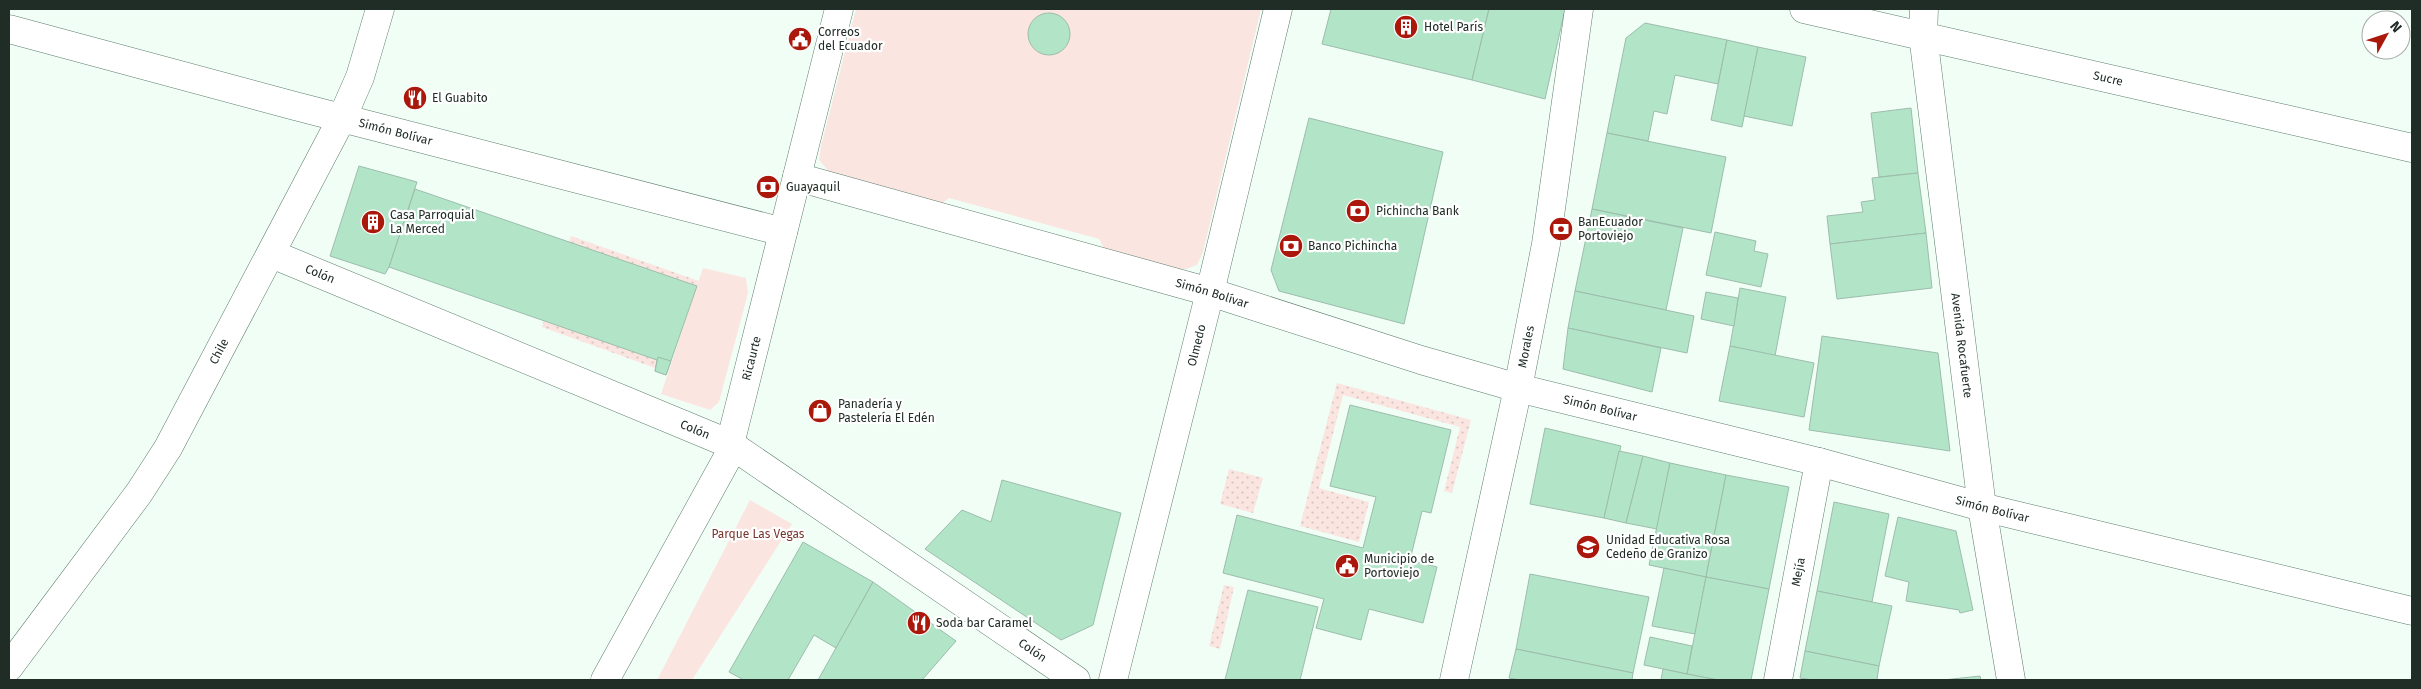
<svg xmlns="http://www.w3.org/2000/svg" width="2421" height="689" font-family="'Fira Sans',sans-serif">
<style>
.park{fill:#fbe5e1}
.garden{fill:url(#garden-dots)}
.building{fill:#b2e4c8;stroke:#9cbdab}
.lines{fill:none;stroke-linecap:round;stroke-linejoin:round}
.street-casing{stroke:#5d7d6c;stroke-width:29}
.secondary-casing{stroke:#5d7d6c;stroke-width:29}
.street{stroke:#fff;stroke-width:28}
.secondary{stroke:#fff;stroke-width:28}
.labels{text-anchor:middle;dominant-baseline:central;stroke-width:4.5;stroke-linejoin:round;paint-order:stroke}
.poi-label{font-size:12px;fill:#202d26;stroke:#fff;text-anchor:start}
.street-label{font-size:12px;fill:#202d26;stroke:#fff}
.park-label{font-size:12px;fill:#77362c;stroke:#fff}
</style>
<defs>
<pattern id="garden-dots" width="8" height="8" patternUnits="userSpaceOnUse" patternTransform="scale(1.25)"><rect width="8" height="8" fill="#fbe5e1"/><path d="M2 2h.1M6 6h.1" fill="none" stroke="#d7c5c1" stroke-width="1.8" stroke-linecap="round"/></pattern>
</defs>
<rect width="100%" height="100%" fill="#f0fef6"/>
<!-- park -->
<g class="park">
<path d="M856,9H1261L1203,252L1197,265L1186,269H1173L1105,250L1099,239L949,198L940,205L831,174L819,160L821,146Z"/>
<path d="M703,268L746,278L748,293L719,402L710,410L661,394Z"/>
<path d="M750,500L792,524L692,680H657Z"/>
</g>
<!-- garden -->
<g class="garden">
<path d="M571,236L699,281L697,286L569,242Z"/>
<path d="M544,320L657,360L655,368L542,327Z"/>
<path d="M1337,383L1471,420L1452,493L1444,491L1460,427L1343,395L1319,488L1369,502L1359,542L1300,526Z"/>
<path d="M1229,469L1263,478L1253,513L1220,504Z"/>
<path d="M1224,585L1234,587L1220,649L1209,646Z"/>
</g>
<!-- building -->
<g class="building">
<path d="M1331,9H1489L1472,80L1322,44Z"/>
<path d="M1489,9H1565L1545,99L1472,80Z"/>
<circle cx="1049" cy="34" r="21"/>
<path d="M1645,23L1727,40L1718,84L1675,75L1667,114L1654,111L1648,141L1607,133L1626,38Z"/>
<path d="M1727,40L1758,47L1742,127L1711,120Z"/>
<path d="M1758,47L1806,57L1792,126L1744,116Z"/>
<path d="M1911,108L1918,173L1879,177L1871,113Z"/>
<path d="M1309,118L1443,152L1404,324L1279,291L1271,270Z"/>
<path d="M1607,133L1726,157L1711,233L1592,209Z"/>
<path d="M359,166L417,182L389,267L385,274L330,256Z"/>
<path d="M1918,173L1926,233L1830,244L1827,216L1863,212L1861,202L1875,200L1872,178Z"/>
<path d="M415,189L697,286L666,375L655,371L657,360L389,267Z"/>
<path d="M1592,209L1683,228L1666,310L1575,291Z"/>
<path d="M1715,232L1756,241L1754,251L1768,254L1761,287L1706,275Z"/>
<path d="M1926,233L1932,288L1837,299L1830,244Z"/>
<path d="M1740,288L1786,297L1775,356L1730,346Z"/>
<path d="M1575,291L1694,316L1687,353L1568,328Z"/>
<path d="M1706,292L1738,298L1734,326L1701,319Z"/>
<path d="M1568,328L1661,348L1652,392L1563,369Z"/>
<path d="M1822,336L1938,353L1950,451L1809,430Z"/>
<path d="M1730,346L1814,363L1804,417L1719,401Z"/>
<path d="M658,357L671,361L666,375L655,371Z"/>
<path d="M1350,405L1451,430L1431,513L1422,511L1410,560L1437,567L1423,623L1369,609L1361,640L1316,628L1324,599L1223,573L1237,515L1363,548L1376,497L1330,486Z"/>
<path d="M1545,428L1621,446L1604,518L1530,504Z"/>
<path d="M1619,451L1643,456L1626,523L1604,518Z"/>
<path d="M1643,456L1670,463L1657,529L1626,523Z"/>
<path d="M1670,463L1726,475L1706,577L1649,565Z"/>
<path d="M1726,475L1789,487L1769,589L1706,577Z"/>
<path d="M1002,480L1121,513L1093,625L1061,640L925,549L962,510L991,522Z"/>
<path d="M1834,502L1889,514L1872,602L1817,591Z"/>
<path d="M1898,517L1956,531L1973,610L1960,613L1959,610L1906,601L1909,582L1885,576Z"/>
<path d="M803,542L873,582L836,648L814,635L788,680H744L729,672Z"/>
<path d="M1664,568L1706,577L1695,634L1652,626Z"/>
<path d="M1530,574L1649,597L1633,673L1516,649Z"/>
<path d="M1706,577L1769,589L1751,680H1718L1687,674Z"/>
<path d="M873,582L956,641L922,680H818Z"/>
<path d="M1248,590L1318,607L1300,680H1225Z"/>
<path d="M1817,591L1892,606L1879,666L1805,651Z"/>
<path d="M1650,637L1692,646L1687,674L1644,665Z"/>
<path d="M1516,649L1633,673L1632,680H1520L1509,678Z"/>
<path d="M1805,651L1879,666L1877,680H1813L1800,678Z"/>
<path d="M1663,669L1687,674L1718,680H1661Z"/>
<path d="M1980,676L1981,680H1943Z"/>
</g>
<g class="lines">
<!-- street casing -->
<g class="street-casing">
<g id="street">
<path id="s1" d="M1804,9L2412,148"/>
<path id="s2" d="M9,29L295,106L783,232"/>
<path id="s3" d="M797,177L1210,292L1421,360L1518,388L1819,462L1982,507L2412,611"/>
<path id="s4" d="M272,254L730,444L1076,680"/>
<path id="s5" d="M9,667L139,493L168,448L342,118L360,77L380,9"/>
<path id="s6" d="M605,680L734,446L730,444L839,9"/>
<path id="s7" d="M1113,680L1210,292L1278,9"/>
<path id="s8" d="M1454,680L1518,388L1546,244L1579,9"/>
<path id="s9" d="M1778,680L1819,462"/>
</g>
</g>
<!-- secondary casing -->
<g class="secondary-casing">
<g id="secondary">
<path id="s10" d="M1924,9L1923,35L1982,507L2011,680"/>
</g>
</g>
<!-- street -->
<use href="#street" class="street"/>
<!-- secondary -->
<use href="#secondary" class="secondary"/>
</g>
<!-- icons -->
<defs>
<g id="building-disc" transform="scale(1.25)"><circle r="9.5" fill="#aa180c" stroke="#fff"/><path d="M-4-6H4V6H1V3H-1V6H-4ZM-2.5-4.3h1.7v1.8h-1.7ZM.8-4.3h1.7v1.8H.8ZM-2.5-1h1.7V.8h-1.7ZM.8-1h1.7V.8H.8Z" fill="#fff"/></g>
<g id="civic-disc" transform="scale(1.25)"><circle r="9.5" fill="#aa180c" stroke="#fff"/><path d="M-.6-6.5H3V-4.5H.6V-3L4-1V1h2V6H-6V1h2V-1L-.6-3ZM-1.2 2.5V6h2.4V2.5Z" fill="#fff"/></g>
<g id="restaurant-disc" transform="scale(1.25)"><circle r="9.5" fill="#aa180c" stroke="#fff"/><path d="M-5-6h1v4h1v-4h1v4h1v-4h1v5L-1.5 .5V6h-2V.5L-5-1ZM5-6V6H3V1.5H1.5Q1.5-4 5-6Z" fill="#fff"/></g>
<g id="bank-disc" transform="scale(1.25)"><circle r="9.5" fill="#aa180c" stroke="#fff"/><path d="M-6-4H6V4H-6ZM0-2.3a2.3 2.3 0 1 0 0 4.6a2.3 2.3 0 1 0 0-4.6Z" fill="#fff"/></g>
<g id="shop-disc" transform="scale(1.25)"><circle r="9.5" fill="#aa180c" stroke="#fff"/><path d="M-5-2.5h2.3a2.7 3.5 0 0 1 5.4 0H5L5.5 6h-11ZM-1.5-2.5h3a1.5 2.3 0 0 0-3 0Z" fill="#fff"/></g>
<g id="school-disc" transform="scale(1.25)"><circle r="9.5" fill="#aa180c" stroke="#fff"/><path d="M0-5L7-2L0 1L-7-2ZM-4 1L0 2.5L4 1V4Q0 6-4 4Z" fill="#fff"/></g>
</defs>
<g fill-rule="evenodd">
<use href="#building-disc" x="1406" y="27"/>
<use href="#civic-disc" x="800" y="39"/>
<use href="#restaurant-disc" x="415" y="98"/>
<use href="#bank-disc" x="768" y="187"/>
<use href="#bank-disc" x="1358" y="211"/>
<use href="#building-disc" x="373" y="222"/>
<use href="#bank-disc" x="1561" y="229"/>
<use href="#bank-disc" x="1291" y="246"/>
<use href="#shop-disc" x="820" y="411"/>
<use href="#school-disc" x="1588" y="547"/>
<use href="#civic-disc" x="1347" y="566"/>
<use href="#restaurant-disc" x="919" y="623"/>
</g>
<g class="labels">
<!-- poi labels -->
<g class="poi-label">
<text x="1424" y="27">Hotel París</text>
<text x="818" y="32">Correos<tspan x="818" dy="14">del Ecuador</tspan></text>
<text x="432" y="98">El Guabito</text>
<text x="786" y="187">Guayaquil</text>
<text x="1376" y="211">Pichincha Bank</text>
<text x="390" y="215">Casa Parroquial<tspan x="390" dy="14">La Merced</tspan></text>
<text x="1578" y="222">BanEcuador<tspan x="1578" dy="14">Portoviejo</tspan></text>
<text x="1308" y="246">Banco Pichincha</text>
<text x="838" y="404">Panadería y<tspan x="838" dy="14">Pastelería El Edén</tspan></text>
<text x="1606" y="540">Unidad Educativa Rosa<tspan x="1606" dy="14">Cedeño de Granizo</tspan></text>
<text x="1364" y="559">Municipio de<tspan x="1364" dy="14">Portoviejo</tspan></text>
<text x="936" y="623">Soda bar Caramel</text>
</g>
<!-- street labels -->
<g class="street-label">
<text stroke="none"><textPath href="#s1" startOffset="312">Sucre</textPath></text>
<text stroke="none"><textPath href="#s2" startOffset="400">Simón Bolívar</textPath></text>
<text stroke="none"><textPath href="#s4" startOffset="52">Colón</textPath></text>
<text stroke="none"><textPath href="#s3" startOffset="431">Simón Bolívar</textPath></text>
<text stroke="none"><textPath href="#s7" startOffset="345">Olmedo</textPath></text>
<text stroke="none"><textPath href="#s10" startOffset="339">Avenida Rocafuerte</textPath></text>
<text stroke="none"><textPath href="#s8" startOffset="341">Morales</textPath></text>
<text stroke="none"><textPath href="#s5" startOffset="380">Chile</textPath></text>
<text stroke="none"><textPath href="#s6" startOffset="360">Ricaurte</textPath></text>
<text stroke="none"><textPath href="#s3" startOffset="836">Simón Bolívar</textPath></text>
<text stroke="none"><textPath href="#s4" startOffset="458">Colón</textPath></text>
<text stroke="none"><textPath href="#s3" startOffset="1241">Simón Bolívar</textPath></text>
<text stroke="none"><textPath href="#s9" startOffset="110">Mejía</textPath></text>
<text stroke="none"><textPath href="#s4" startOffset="862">Colón</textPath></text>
</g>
<!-- park labels -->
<g class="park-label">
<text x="758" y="534">Parque Las Vegas</text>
</g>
</g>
<!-- border -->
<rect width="2421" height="689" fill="none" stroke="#202d26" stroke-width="20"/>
<!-- north arrow -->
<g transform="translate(2386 35) rotate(50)"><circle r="24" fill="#ffffff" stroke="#a6aba8"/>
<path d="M0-4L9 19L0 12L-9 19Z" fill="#aa180c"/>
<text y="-8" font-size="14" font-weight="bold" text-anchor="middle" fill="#202d26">N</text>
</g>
</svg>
